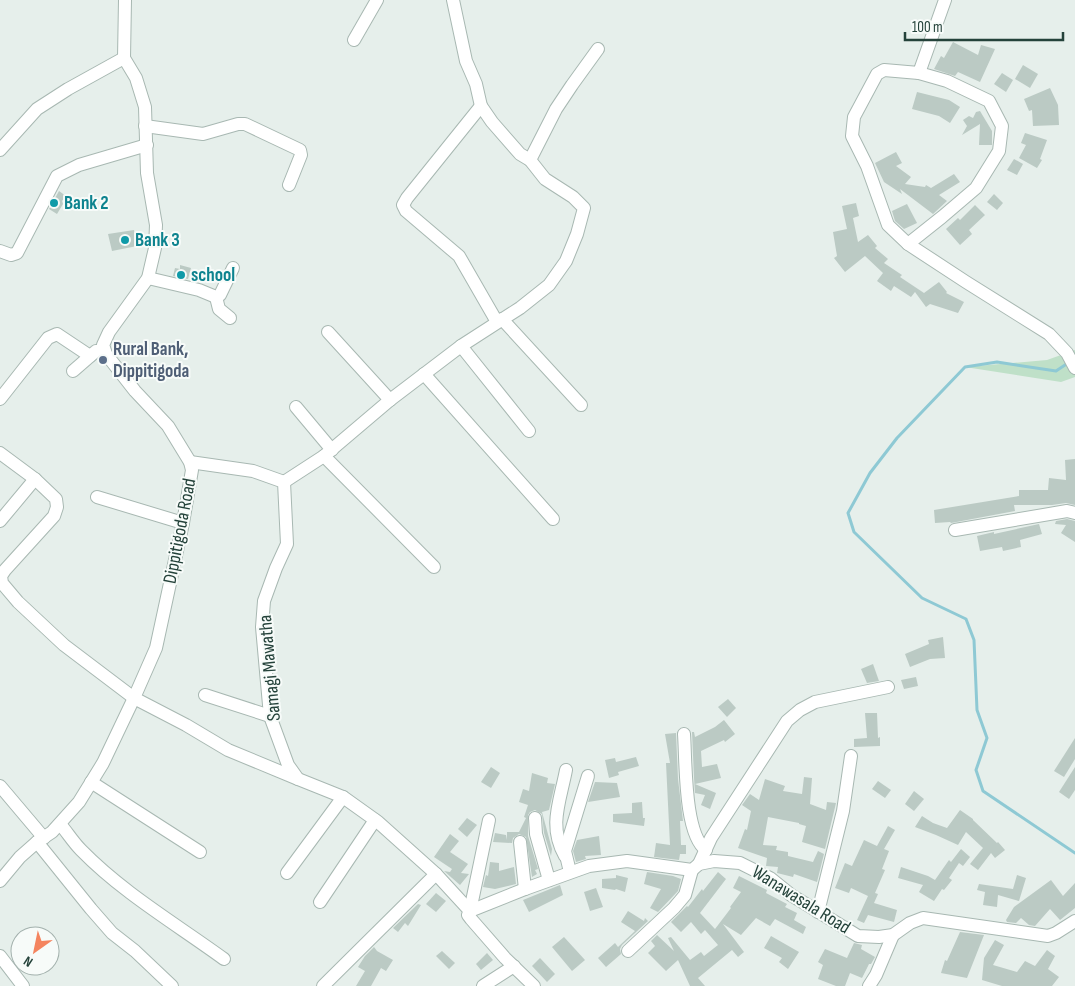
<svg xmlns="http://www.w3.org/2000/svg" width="1075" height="986" font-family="'Sofia Sans Condensed',sans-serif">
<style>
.green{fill:#bfe0c8}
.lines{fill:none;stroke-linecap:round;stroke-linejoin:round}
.stream{stroke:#8ec9d4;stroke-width:3}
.building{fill:#bbcac4}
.street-casing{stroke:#a8b8b2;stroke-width:14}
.street{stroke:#fff;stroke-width:12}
.culture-dot{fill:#0f9aa8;stroke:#f7fbf9;stroke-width:2}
.service-dot{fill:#5c6f8a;stroke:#f7fbf9;stroke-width:2}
.labels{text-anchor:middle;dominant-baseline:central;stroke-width:4;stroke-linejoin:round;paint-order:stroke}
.culture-label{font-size:19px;font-weight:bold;fill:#0d838f;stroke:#f7fbf9;text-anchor:start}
.service-label{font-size:19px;font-weight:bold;fill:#4e5e75;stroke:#f7fbf9;text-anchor:start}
.street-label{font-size:19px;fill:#24423a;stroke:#f7fbf9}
</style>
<rect width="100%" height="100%" fill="#e6efeb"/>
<!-- green -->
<path class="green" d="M1075,350V377L1061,382L965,367L1047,360Z"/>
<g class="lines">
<!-- stream -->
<path class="stream" d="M1068,363L1056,371L997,362L965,367L897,438L870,473L848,513L854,532L922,598L966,619L974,640L977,710L987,738L976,770L983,791L1075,853"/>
</g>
<!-- building -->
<g class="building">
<path d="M953,42L978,55L981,45L995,49L980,82L958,72L955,76L934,69L941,56L944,58Z"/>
<path d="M1023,65L1038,74L1030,88L1015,79Z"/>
<path d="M1002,73L1013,80L1006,92L994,84Z"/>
<path d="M1050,88L1058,105L1059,125L1033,126L1032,110L1029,111L1024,99Z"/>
<path d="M917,92L949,100L960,107L950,123L939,116L912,109Z"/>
<path d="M980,111L992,131V145H979L980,124L962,135L967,126L963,120L969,116L973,118L976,112Z"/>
<path d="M1025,133L1047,140L1040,159L1042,160L1037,168L1019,158L1026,145L1021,143Z"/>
<path d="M896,152L902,163L896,166L911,177L905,184L925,187L926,185L931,188L954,174L960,182L939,195L947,201L933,214L900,189L902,194L884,182L875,163Z"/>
<path d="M1014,159L1023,164L1017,175L1007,170Z"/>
<path d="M59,191L66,196L62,201L63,204L57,214L49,209Z"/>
<path d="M994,194L1003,203L997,210L987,202Z"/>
<path d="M856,203L859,216L853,218L858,242L868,235L877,246L875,248L888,259L884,263L902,275L900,277L924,293L939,282L947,292L946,293L964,302L958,313L930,304L926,307L915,292L911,297L894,286L891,291L877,281L883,273L865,256L845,272L834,258L837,256L833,232L847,229L842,206Z"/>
<path d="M907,204L917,223L904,229L895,221L892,211Z"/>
<path d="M975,205L985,215L969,230L972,234L960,245L946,229L958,218L960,220Z"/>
<path d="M134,230L135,235L140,234L142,245L112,251L108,234Z"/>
<path d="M180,265L191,268L188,279L173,276L175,268L180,269Z"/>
<path d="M1075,459V505L1066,503L1052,505H1014L1015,511L951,523L950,522L935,523L934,510L1019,496V490H1048L1049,478L1066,480L1065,460Z"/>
<path d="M1067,519L1075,521V542L1061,533L1066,525L1055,524L1056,521Z"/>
<path d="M1039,524L1042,534L1020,540L1021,547L1003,551L1002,547L980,551L977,536L994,532V534Z"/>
<path d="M943,637L945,658L930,659L910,667L905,654L929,644L928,640Z"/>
<path d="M873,664L879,681L867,683L861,669Z"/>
<path d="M916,677L918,686L904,689L901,680Z"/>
<path d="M728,699L736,708L727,717L718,707Z"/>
<path d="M865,713H877L878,738L880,737V746L854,747V739L867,738Z"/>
<path d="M724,720L735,734L725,742L724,740L701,751L702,767L717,764L721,778L695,784L716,793L710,809L701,805L705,795L695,793L694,778L692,732H694L695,737L715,727Z"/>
<path d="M676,733L678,779L683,821H680L681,845H686V854H680L679,860L654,857L656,843L670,845L666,763H670L665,734Z"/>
<path d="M1075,738V759L1064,777L1054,771Z"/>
<path d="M636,757L639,766L618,772L619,775L609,778L605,760L615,758L616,762Z"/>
<path d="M491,767L500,773L491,788L481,782Z"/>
<path d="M1075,767V790L1069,799L1059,792Z"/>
<path d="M532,773L548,778L547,783L555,784L549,810L542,812L552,849L551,856L544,833L542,814L535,810L530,812L528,815V836L538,869L535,870L537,874L532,877L526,837L519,834L513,838L512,843L493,842L495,833L506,835L507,840V832H519L526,818L524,817L528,805L519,802L523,789L529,791Z"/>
<path d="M804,777L812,778L810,804L826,810L827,802L836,803L825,849L802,842L806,826L799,824V823L768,817L763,845L777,846L776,850L788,852V856L813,862L818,851L824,854L817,882L794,874L793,877L777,873L778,867L766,866L767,858L738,848L745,829L747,830L751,811L742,805L750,794L759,800L765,779L785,786L783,791L802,794Z"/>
<path d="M878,781L891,790L885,798L872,789Z"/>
<path d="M595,782L617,783L620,797L588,802Z"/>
<path d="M914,791L924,799L914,811L905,804Z"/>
<path d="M642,802L643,818H645L644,826L613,822V814L632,813V803Z"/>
<path d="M960,810L973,819V820L997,843L998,842L1005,850L995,858L991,853L978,870L970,864L983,848L966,832L958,845L936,835L915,827L922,816L933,823L947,828Z"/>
<path d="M467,818L477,825L467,837L458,829Z"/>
<path d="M888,826L895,830L884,849L889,851L882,869L885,870L875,893L878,894L874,903L897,910L894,922L868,915L864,923L857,920L868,896L851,888L849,893L835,888L845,863L852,866L864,840L877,846Z"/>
<path d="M450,834L459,841L450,852L468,864L461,873L469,874L460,885L444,871L450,872L452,869L434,857Z"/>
<path d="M599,836L601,855L585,856L586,859L576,862L573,851L577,840Z"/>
<path d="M961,849L970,857L963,866L959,863L949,878L952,880L944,890L942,889L934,901L919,892L923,885L898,878L901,867L928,876L935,880L949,860L951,862Z"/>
<path d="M490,862L499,863V871L514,867L516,884L495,889L483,887L486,875L488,876Z"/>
<path d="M647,872L673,876L681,879L678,891L658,912L650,908L661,889L644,884Z"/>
<path d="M718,872L726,879L700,913L715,929L731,908L730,907L741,892L733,888L739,876L767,890L766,893L787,904L785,907L797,913L794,920L806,927L803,934L775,919L770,926L756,918L741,935L723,924L744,952L738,957L732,950L698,978L705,986H690L678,960L666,971L648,953L655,946L651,941L657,935L674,951L668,938L671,937L690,960L701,952L704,956L718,945L705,930L701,934L691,922L681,932L671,922L687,906L688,907L702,889L703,891Z"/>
<path d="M616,875L628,878L625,892L616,889L615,890L602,888V879L616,878Z"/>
<path d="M1017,875L1026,878L1019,901L998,895L997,907L983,905L985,892L977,890L979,884L1013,889Z"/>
<path d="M1051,880L1063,896L1075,883V908L1060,920L1050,909L1035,926L1029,925L1021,918L1016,923L1007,922L1006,920L1014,907Z"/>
<path d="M560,885L563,895L529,912L523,900Z"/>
<path d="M596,888L603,907L590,911L584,892Z"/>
<path d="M436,893L446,901L436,912L426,904Z"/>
<path d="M418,904L421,905L408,926L405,923L398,932L393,928Z"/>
<path d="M628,911L644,921L645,918L648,921L622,945L620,949L621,954L606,967L598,958L615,943L618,947L635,931L621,922Z"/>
<path d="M960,932L984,935L967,978L941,973L945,960L947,961Z"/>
<path d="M771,936L799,952L788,969L779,962L782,958L764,948Z"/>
<path d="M564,937L585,960L572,971L552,947Z"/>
<path d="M995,940L1004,945L993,965L1017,972L1025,961L1035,966L1047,950L1055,956L1048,969L1059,977L1052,986H1002L982,980L984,958Z"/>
<path d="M854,943L862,945L861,949L875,957L871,964H869L862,978L850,973L845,986H836L818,979L823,965L818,962L825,949L847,958Z"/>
<path d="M374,947L377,951L393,960L386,971L381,968L371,986H356L365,971L358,967L365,956Z"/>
<path d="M442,951L455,963L449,969L436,956Z"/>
<path d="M487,953L493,960L481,970L476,964Z"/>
<path d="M540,958L555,974L547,982L532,966Z"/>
</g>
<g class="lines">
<!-- street casing -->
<g class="street-casing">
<g id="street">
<path d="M945,0L919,73L884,70L877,74L854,117L852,136L867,166L888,225L908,244L966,282L1049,334L1067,353L1075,368"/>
<path d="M354,40L377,0"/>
<path d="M481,106L407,198L403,205L406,211L459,256L497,322"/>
<path d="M145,126L203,134L238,124H245L300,150L301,155L289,185"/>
<path d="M0,150L37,109L68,89L124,58"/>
<path d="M530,160L556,109L572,85L598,49"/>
<path d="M908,244L942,217L976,188L999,151L1002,126L989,101L947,81L919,73"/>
<path d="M0,251L11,255L17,253L57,176L79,165L147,145"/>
<path d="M148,278L199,290L216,297L220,295L233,268"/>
<path d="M216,297L219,309L230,318"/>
<path d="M502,319L581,405"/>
<path d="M328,332L390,400"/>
<path d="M461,346L529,431"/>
<path d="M73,371L96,351"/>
<path d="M424,374L553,519"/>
<path d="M0,399L48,338L57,334L90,356"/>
<path d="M296,407L332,450"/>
<path d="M0,453L35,479L56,499L57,507L54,516L5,570L1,576L2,583L18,602L64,645L134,698L186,725L228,750L298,779"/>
<path d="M324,456L434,567"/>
<path d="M190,462L253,471L284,482L287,544L276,568L264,601L262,627L270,716L288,765L298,779L343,797L378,822L436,874L470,911L468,915L471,919L505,958L534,986"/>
<path d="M284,482L324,456L390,400L461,346L520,308L549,285L566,261L577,234L584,208L573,197L545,179L530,160L520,154L492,122L481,106L476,84L466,61L453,0"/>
<path d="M97,497L183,523"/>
<path d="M0,521L35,479"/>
<path d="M955,530L1067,511L1075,513"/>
<path d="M205,695L270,716"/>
<path d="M684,734C686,762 684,834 706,850"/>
<path d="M91,782L200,852"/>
<path d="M0,786L44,838"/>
<path d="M535,818L536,834L549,880"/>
<path d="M60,824C67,832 73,842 81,850C123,893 176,924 224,959"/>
<path d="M37,842L91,909L112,933L135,951L172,986"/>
<path d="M520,842L525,889"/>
<path d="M565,856C548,826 560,802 566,770"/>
<path d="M699,864L711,838L787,721L800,710L815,702L888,687"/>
<path d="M570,872L565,851L588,776"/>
<path d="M287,873L343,797"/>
<path d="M0,881L20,857L37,842L52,832L79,802L103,763L134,698L156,648L183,523L192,470L190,462L168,426L135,391L106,354L103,345L109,332L148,278L155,248L156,225L147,173L145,107L136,78L124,58L125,0"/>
<path d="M320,902L375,820"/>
<path d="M470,911L525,889L589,866L627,861L692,870L699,864L714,861L740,863L770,878L791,895L858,936L879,937L893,935L910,923L923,918L1048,936L1056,933L1075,921"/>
<path d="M470,911L489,820"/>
<path d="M818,912L843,811L851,756"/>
<path d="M628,951L674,908L685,895L692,870"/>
<path d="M0,956L23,986"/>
<path d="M323,986L436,874"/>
<path d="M483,986L514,966"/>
<path d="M869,986L876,975L893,935"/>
</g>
</g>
<!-- street -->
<use href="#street" class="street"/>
</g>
<!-- markers -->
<g class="culture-dot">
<circle cx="54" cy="203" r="5"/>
<circle cx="125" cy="240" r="5"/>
<circle cx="181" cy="275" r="5"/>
</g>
<circle class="service-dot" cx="103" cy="360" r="5"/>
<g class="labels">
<!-- culture labels -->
<g class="culture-label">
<text x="64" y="203">Bank 2</text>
<text x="135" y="240">Bank 3</text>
<text x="191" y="275">school</text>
</g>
<!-- service labels -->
<g class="service-label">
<text x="113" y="349">Rural Bank,<tspan x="113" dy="22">Dippitigoda</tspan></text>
</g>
<!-- street labels -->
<g class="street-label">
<text transform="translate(180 531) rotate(-79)">Dippitigoda Road</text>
<text transform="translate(270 668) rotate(-95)">Samagi Mawatha</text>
<text transform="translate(801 900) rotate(32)">Wanawasala Road</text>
</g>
</g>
<!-- north arrow -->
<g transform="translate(35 951) rotate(213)"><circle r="24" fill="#f7fbf9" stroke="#a3b1ad"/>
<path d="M0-4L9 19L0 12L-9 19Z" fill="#f4845f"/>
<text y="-8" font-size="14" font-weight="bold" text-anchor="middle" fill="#24423a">N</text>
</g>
<!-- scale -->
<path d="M905 32v8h158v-8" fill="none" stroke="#24423a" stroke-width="2.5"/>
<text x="912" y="32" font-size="15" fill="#24423a" stroke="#f7fbf9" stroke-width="4" paint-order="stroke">100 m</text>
</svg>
